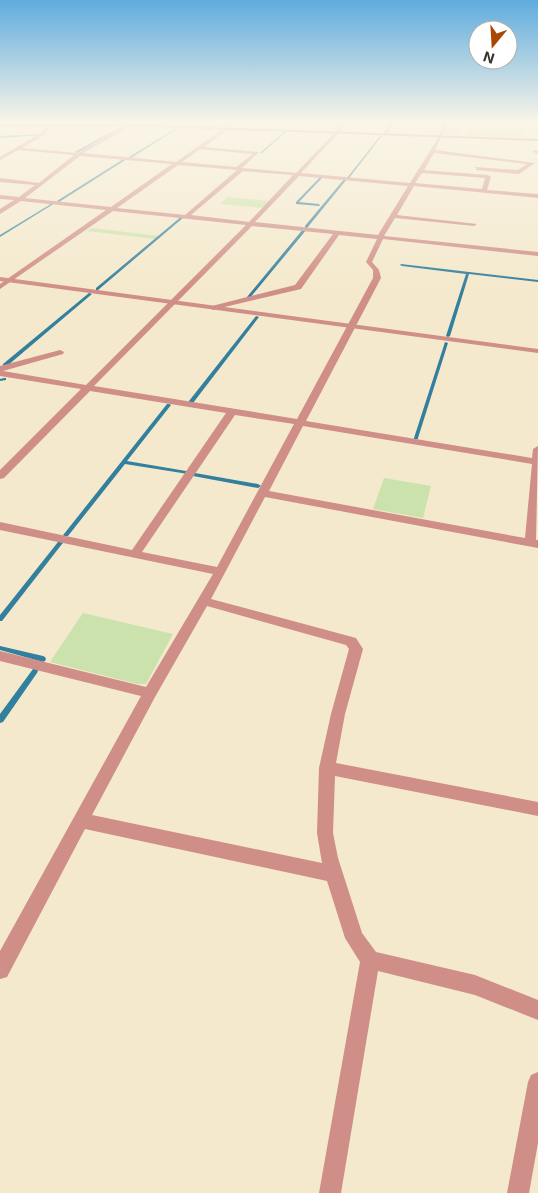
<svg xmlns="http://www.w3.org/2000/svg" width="538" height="1193" font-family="Inter,sans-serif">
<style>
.green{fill:#cbe2ac}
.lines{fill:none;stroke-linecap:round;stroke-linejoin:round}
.stream{fill:#337f9e;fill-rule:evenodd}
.minor{fill:#cf8e87;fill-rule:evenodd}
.tertiary{fill:#cf8e87;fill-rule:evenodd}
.secondary{fill:#bd5f58;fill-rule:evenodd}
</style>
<rect width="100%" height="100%" fill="#f4e9cc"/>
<!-- green -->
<g class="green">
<path d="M449,123H538V130L463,127L456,135H444Z"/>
<path d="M469,128L519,131H522L524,137L464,136Z"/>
<path d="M228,197L270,201L263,208L220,204Z"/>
<path d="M92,228L159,236L155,239L87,231Z"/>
<path d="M384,478L431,486L423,518L373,509Z"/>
<path d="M83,613L173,634L146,684H137L50,662Z"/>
</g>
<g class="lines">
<!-- stream -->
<g class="stream">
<path d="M175,129H177L131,158L129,157Z"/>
<path d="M284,132H286L262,153H260Z"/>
<path d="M109,133H111L77,153L75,152Z"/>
<path d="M44,134L43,135L0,138V136Z"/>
<path d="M380,136H382L349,178H347Z"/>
<path d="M125,158L127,159L59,202L57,201Z"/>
<path d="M321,176L323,177L299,202L319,204L320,206L296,204V202Z"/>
<path d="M345,178L347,179L307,228H305V226Z"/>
<path d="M48,202L55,203L0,237V235L51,204H48Z"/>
<path d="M182,216L184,217L98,290H96V288Z"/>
<path d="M304,228L307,229L249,299H247V297Z"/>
<path d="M401,264L538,280V282L469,274L450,336L448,337L446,336L466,274L402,266L400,265Z"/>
<path d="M89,293L92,294L7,366H3V364Z"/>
<path d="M256,316L259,317L193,403H189V401Z"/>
<path d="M445,342L448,343L418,438V439H414V438Z"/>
<path d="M4,378H6V380L0,381V379Z"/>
<path d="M167,404H169L171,405L127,461L186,471L189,473L188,474L125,464L68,536H64L63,535L64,534Z"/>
<path d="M195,473L258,484L261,486L258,488L193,476V474Z"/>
<path d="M60,541L62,542L63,543L62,544L2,621H0V615L58,542Z"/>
<path d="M0,646L43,656L45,657L46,659L45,661L43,662L0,650Z"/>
<path d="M35,668L37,669L38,671L37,673L3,722L0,723V714L33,669Z"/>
</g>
<!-- minor -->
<g class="minor">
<path d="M48,123H52L46,134L22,148L78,153L115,130L132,123H137L83,153L176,162L232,123H237L204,147L259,152L242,168L296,173L344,123H348L301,173L410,183L438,138L444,123H448L435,150L535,163L519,174L477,170L475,167L518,170L527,164L434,153L424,170L488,175L491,177L487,190L538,194V198L414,186L397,215L477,224L474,226L395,218L384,236L538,252V256L383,239L372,262L379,270L381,278L306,421L532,458L533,449L538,446L536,540H538V548L265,497L211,599L356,638L363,649L345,714L336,763L538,802V816L335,776L333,833L338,858L362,933L376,952L475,975L538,1000V1020L475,995L378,971L341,1193H319L360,962L345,938L327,881L85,829L7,977L0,979V951L141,696L0,661V651L146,687L213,574L0,530V522L132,550L226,413L90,391L4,478L0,479V470L81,389L0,376V366L60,350L64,352L63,354L3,371L86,385L246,225L113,211L0,289V284L106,210L21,201L0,214V209L14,200L0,199V195L19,197L35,185L0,182V178L39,183L74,155L18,150L0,160V157L42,132ZM200,149L253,154L236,167L182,162ZM80,156L172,164L111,207L25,198ZM178,165L237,170L185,215L117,208ZM243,171L293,175L249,222L191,215ZM422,173L485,178L482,189L415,183ZM299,176L408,186L378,235L255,222ZM252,226L333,234L295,285L212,306V310L301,289L339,235L377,239L366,262L373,270V278L297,419L94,386ZM235,415L294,424L217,567L142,552ZM303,426L532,464L525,538L269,491ZM207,606L346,645L349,649L331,714L319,768L317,833L322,863L92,815L155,697Z"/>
<path d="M390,123H394L387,135H383Z"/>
<path d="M533,150L538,151V154L533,152Z"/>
<path d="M538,1072V1143L529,1193H507L528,1082L531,1075Z"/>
</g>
<!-- tertiary -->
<path class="tertiary" d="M0,277L538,349V353L0,281Z"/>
<!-- secondary -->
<path class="secondary" d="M129,124L538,139V141L129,126L0,127V125Z"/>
</g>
<!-- sky -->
<linearGradient id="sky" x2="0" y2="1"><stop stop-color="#5facde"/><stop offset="0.42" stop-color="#faf5e8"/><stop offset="1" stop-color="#faf5e8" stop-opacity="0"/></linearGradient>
<rect width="538" height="290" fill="url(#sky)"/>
<!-- north arrow -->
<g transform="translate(493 45) rotate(198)"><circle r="24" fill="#ffffff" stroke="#afaea9"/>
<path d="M0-4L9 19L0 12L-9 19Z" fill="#a84604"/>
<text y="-8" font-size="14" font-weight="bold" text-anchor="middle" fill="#383429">N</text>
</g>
</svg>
